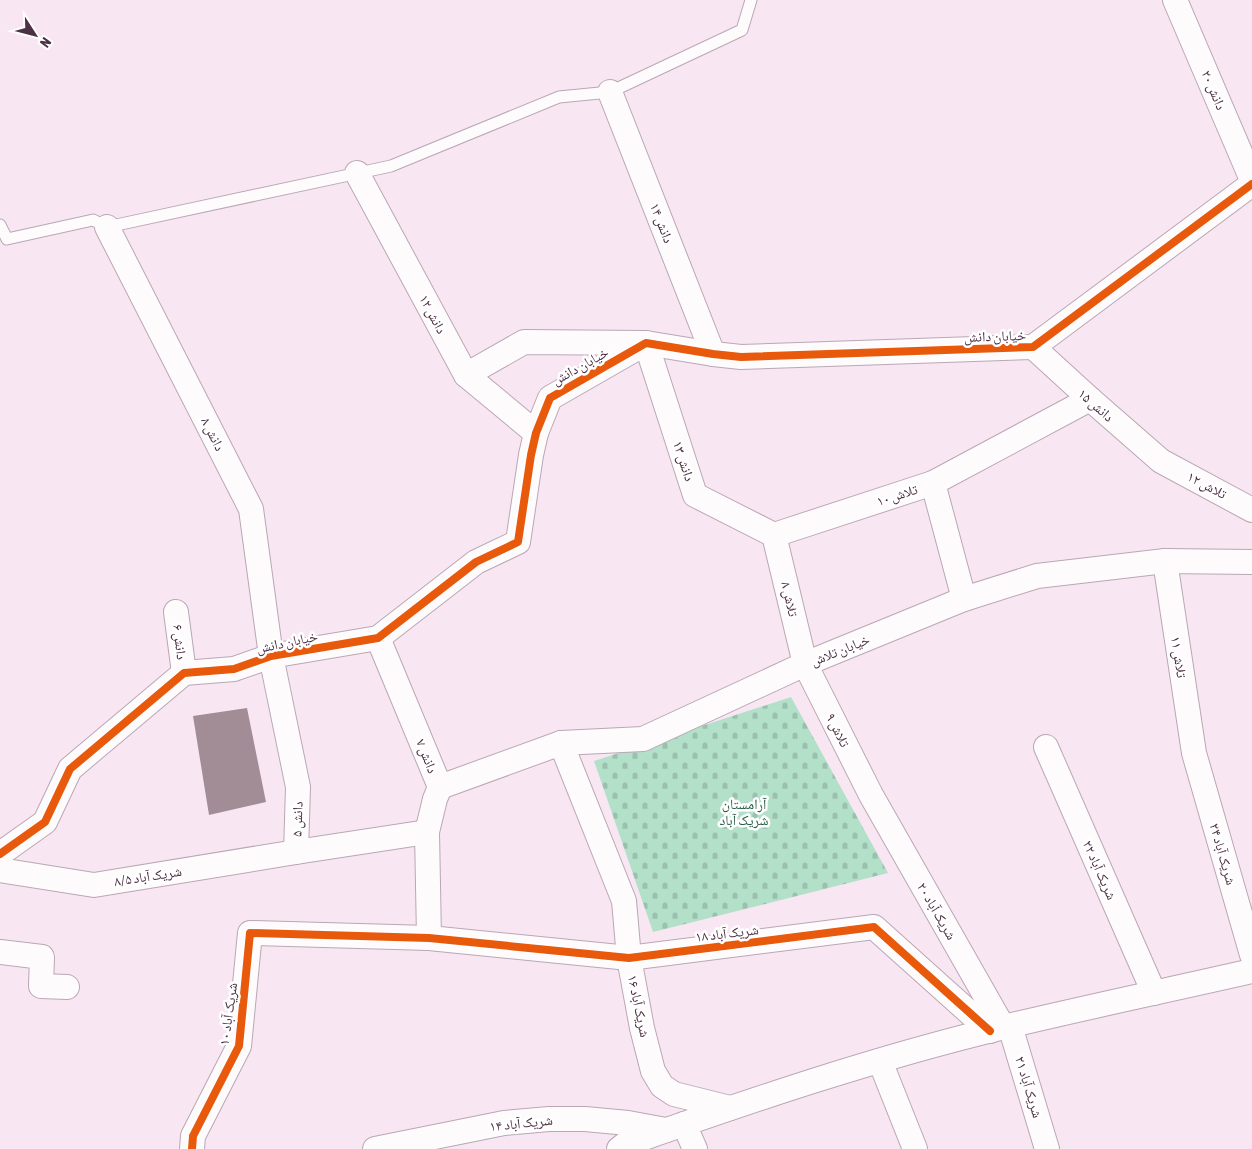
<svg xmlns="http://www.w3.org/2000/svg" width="1252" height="1149" font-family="'Asap Condensed','Noto Naskh Arabic',sans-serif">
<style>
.cemetery{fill:url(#cemetery-stones)}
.building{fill:#a28d97}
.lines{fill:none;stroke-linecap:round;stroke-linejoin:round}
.service-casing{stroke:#baa7b4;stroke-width:13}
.minor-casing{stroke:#baa7b4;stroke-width:26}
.service{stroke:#fefbfd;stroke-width:11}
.minor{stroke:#fefbfd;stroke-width:24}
.cycleway-casing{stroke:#fff;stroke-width:11}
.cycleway{stroke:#e8590c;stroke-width:8}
.labels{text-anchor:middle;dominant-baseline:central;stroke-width:5;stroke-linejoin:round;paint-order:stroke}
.street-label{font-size:14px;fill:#4c3043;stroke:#fff}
.park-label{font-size:14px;fill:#296045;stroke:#fff}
</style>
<defs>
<pattern id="cemetery-stones" width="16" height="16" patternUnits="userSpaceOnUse" patternTransform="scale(1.25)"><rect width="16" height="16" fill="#b2e0c9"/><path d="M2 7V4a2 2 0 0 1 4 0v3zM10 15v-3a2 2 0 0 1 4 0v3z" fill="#9bc0ae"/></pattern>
</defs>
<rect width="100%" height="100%" fill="#f8e7f2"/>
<!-- cemetery -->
<path class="cemetery" d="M791,697L888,873L653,932L594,761Z"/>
<!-- building -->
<path class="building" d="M247,708L266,802L209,815L193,716Z"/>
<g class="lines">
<!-- service casing -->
<g class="service-casing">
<path id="service" d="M0,225L7,239L93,220L107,227L391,166L559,97L610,92L742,30L751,0"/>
</g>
<!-- minor casing -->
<g class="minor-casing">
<g id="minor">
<path d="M1175,0L1252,180"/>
<path d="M610,92L713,354"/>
<path d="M357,173L466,375L536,433"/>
<path d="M107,227L251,509L271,656L298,787L296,852L427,832"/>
<path d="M1033,347L1090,399L1161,461L1252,510"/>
<path d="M466,375L524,342L646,343L695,495L774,535"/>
<path d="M933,483L1090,399"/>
<path d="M774,535L805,664L871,795L1003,1027"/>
<path d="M774,535L933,483L964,599"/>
<path d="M1165,561L1194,753L1252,955"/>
<path d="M176,612L184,673"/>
<path d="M378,638L440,787L435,799L427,832L429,938"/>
<path d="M561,743L624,901L629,958L642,1028L653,1071L662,1086L674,1094L730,1108"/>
<path d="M1046,747L1154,993"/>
<path d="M440,787L561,743L643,739L805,664L964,599L1037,576L1165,561L1252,562"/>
<path d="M0,854L45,822L70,769L184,673L234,669L271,656L378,638L476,562L518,542L531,455L536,433L550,398L646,343L713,354L741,357L1033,347L1252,184"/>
<path d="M0,870L94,885L296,852"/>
<path d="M0,952L42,957L41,986L67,987"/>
<path d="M1010,1026L1047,1149"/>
<path d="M880,1061L915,1149"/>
<path d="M684,1124L695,1149"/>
<path d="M192,1149L193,1136L239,1046L250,933L429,938L629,958L874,927L990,1031"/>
<path d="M375,1149L504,1123L549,1119H585L628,1123L666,1130"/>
<path d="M619,1149L624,1145C749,1101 875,1058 1004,1027C1087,1007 1169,990 1252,971"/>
</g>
</g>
<!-- service -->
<use href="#service" class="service"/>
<!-- minor -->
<use href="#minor" class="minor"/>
<!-- cycleway casing -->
<g class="cycleway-casing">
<g id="cycleway">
<path d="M0,854L45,822L70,769L184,673L234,669L271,656L378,638L476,562L518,542L531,455L536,433L550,398L646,343L713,354L741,357L1033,347L1252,184"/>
<path d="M192,1149L193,1136L239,1046L250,933L429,938L629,958L874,927L990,1031"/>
</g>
</g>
<!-- cycleway -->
<use href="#cycleway" class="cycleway"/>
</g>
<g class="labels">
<!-- street labels -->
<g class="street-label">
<text transform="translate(1214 90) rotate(67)">دانش ۲۰</text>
<text transform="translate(662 223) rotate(69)">دانش ۱۴</text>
<text transform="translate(433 314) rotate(62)">دانش ۱۲</text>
<text transform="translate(995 336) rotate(-2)">خیابان دانش</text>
<text transform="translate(580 366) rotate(-29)">خیابان دانش</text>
<text transform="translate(1096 405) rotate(41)">دانش ۱۵</text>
<text transform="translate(213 434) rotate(63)">دانش ۸</text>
<text transform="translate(684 461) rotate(72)">دانش ۱۳</text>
<text transform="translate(1207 485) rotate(28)">تلاش ۱۲</text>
<text transform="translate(897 495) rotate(-18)">تلاش ۱۰</text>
<text transform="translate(790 599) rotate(77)">تلاش ۸</text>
<text transform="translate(180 642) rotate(83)">دانش ۶</text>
<text transform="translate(287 642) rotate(-12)">خیابان دانش</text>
<text transform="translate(840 650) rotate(-22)">خیابان تلاش</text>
<text transform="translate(1179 657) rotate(81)">تلاش ۱۱</text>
<text transform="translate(838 730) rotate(63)">تلاش ۹</text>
<text transform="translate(427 756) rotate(68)">دانش ۷</text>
<text transform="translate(297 819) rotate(-88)">دانش ۵</text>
<text transform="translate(1223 854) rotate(74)">شریک آباد ۲۴</text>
<text transform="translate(1100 870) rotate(66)">شریک آباد ۲۲</text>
<text transform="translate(148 876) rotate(-9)">شریک آباد ۸/۵</text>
<text transform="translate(937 911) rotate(60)">شریک آباد ۲۰</text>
<text transform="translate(727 933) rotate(-7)">شریک آباد ۱۸</text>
<text transform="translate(639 1006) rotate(78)">شریک آباد ۱۶</text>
<text transform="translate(228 1014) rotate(-82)">شریک آباد ۱۰</text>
<text transform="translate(1029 1087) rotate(73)">شریک آباد ۲۱</text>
<text transform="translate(521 1123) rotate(-6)">شریک آباد ۱۴</text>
</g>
<!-- park labels -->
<g class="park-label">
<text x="744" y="804">آرامستان<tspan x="744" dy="16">شریک آباد</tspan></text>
</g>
</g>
<!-- north arrow -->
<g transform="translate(35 35) rotate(126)" stroke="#ffffff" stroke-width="4" paint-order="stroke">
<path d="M0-4L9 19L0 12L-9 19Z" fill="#4c3043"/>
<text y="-8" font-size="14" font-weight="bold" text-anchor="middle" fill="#4c3043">N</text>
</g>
</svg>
